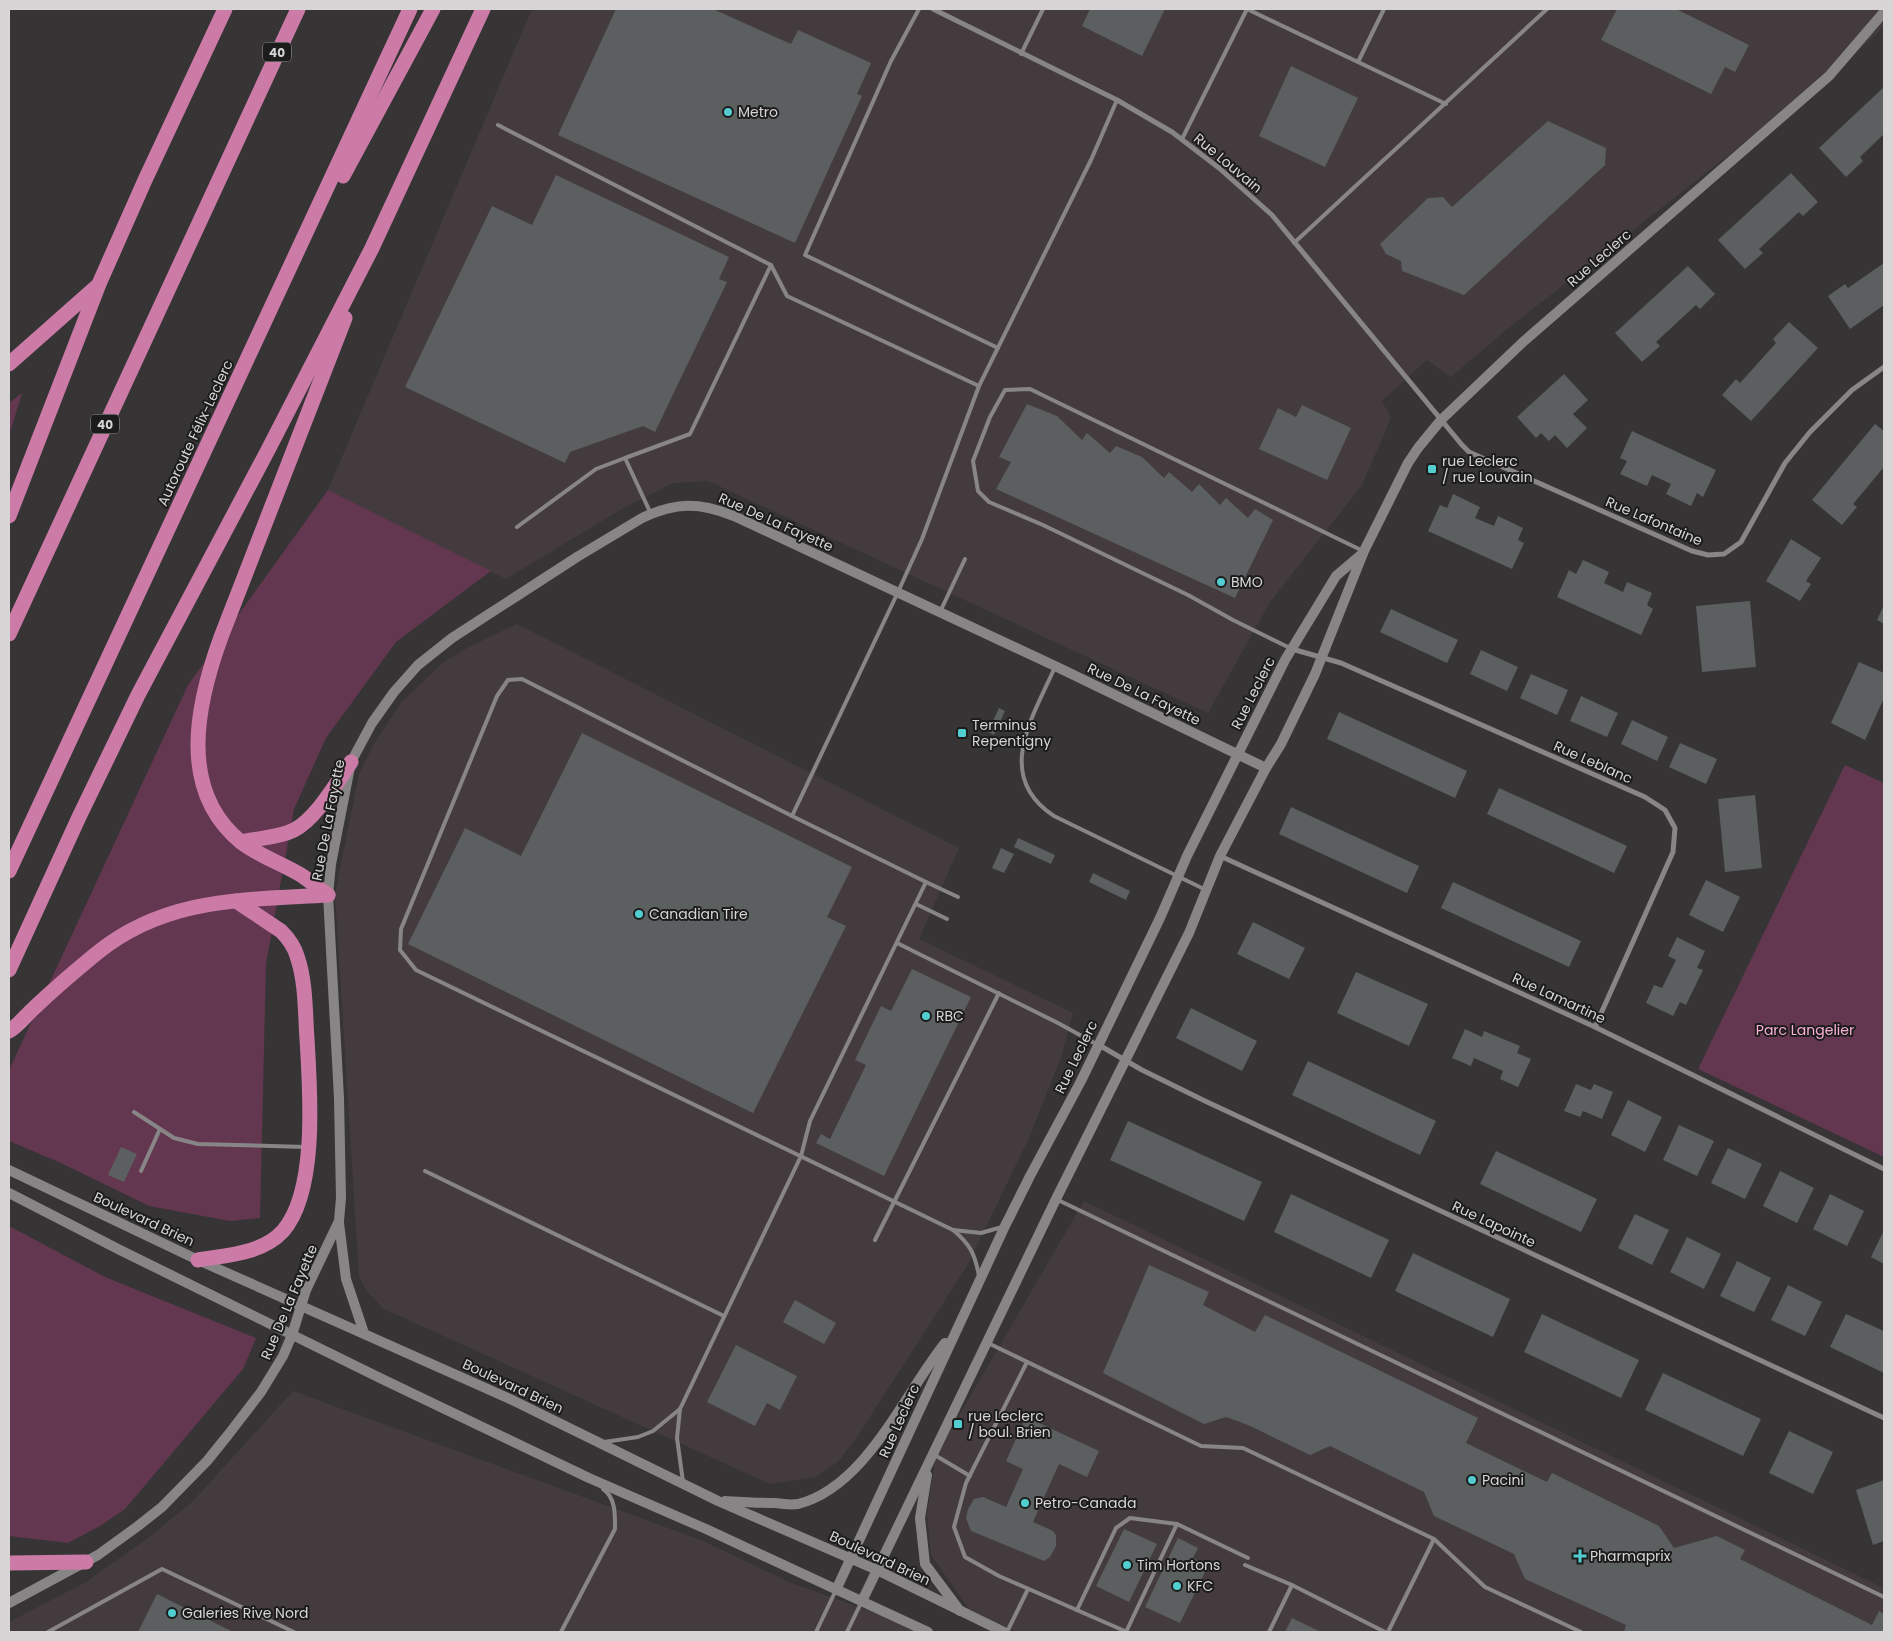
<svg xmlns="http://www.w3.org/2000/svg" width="1893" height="1641" font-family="Poppins,sans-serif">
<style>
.built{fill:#443b3f}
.green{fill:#63374f}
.building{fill:#5b5f5f}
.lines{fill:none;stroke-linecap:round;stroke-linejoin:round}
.lane{stroke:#888587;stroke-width:4}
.street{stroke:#888587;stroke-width:5}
.secondary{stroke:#888587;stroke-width:10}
.highway{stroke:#cb7ba6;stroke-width:15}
.poi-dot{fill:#52cdd0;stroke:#1d1c1c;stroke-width:2}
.labels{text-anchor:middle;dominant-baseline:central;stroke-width:4;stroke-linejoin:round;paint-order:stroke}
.shield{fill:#1d1c1c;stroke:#9f9e9e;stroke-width:1}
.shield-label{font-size:12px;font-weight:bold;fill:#d7d5d6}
.poi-label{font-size:14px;fill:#d7d5d6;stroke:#1d1c1c;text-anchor:start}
.street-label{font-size:14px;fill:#d7d5d6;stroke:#1d1c1c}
.park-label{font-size:14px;fill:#f9afd6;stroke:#1d1c1c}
</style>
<rect width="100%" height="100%" fill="#363435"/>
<!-- built -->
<g class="built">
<path d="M532,9H1884V27L1829,76L1505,331L1451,377L1427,360L1382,401L1391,418L1362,485L1270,602L1208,713L708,481L673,483L622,509L506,579L328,490Z"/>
<path d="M517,624L959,848L919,939L1073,1013L1061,1057L1029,1138L967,1266L857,1437L838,1462L815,1477L770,1484L384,1309L366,1290L359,1276L335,894L359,774L373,745L401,703L442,663L467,648Z"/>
<path d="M1084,1201L1884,1588V1632H1017L969,1609L931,1555L927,1514L936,1455Z"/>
<path d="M293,1391L701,1540L789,1582L928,1632H9V1622L86,1582L148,1538L193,1501Z"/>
</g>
<!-- green -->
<g class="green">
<path d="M22,393L9,436V403Z"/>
<path d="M328,490L491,571L396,642L326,738L294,809L266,964L260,1218L230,1221L149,1206L61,1163L9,1141V1070L188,685Z"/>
<path d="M1845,765L1884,783V1157L1698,1069Z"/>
<path d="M9,1226L105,1277L256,1338L243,1369L125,1509L100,1526L68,1543L9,1536Z"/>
</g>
<!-- building -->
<g class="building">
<path d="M616,9H713L791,44L798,30L871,63L857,94L862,96L795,243L558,135Z"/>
<path d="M1090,9H1165L1142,56L1082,26Z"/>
<path d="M1617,9H1676L1749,45L1735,72L1725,67L1711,94L1601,40Z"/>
<path d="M1291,66L1358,98L1325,167L1259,136Z"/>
<path d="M1884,87V134L1860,157L1863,161L1846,177L1819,148Z"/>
<path d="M1548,121L1606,148L1605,165L1464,295L1402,271L1401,261L1386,254L1380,244L1428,198L1443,197L1452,207Z"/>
<path d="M1791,173L1818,202L1803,216L1799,212L1759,249L1763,253L1745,269L1718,240Z"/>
<path d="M556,175L729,257L719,279L727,282L655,432L643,426L570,452L565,463L405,387L492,206L532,225Z"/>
<path d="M1884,263V305L1850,329L1828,296L1845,284L1848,288Z"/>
<path d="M1688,266L1715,294L1700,309L1696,305L1656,342L1660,346L1642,362L1615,333Z"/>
<path d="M1789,322L1818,348L1751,421L1722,395L1736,379L1740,383L1776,343L1773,339Z"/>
<path d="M1564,374L1588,400L1573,414L1587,428L1567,448L1555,435L1549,441L1541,433L1536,438L1517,417Z"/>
<path d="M1027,404L1057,416L1082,440L1087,433L1110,453L1116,446L1142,457L1164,478L1169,472L1192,492L1199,484L1220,505L1226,498L1248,518L1255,509L1273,520L1235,598L996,489L1011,462L999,457Z"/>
<path d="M1302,405L1351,428L1327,480L1259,449L1278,408L1296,417Z"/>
<path d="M1875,424L1884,431V467L1853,504L1857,507L1842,525L1812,500Z"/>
<path d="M1632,431L1716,470L1703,497L1697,493L1691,506L1666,494L1671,484L1652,475L1647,486L1620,474L1627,461L1620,458Z"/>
<path d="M1453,494L1480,507L1475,518L1494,526L1498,516L1523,528L1518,540L1524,543L1512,569L1428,531L1440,505L1447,508Z"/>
<path d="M1791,539L1821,558L1806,581L1811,584L1800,601L1766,581Z"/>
<path d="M1583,560L1609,572L1604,583L1623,592L1627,582L1652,593L1647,605L1653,609L1641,635L1557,597L1569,570L1576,574Z"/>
<path d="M1750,601L1756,667L1702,672L1696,606Z"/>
<path d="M1884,605V624L1877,620Z"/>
<path d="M1391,609L1458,640L1447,663L1380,632Z"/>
<path d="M1481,650L1518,667L1507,691L1470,674Z"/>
<path d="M1859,662L1884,673V698L1865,740L1831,723Z"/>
<path d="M1531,674L1568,690L1557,715L1520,698Z"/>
<path d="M1581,696L1618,713L1607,737L1570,721Z"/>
<path d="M999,708L1005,711L994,735L988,732Z"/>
<path d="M1339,712L1467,771L1455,798L1327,739Z"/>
<path d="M1632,720L1668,737L1657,761L1621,744Z"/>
<path d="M582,733L852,867L827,917L846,926L753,1113L408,944L465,828L521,856Z"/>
<path d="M1680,743L1717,759L1706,784L1669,767Z"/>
<path d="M1499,788L1627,846L1614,873L1487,814Z"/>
<path d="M1755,795L1762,868L1725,872L1718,799Z"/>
<path d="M1291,807L1419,866L1407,893L1279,834Z"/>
<path d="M1018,838L1055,855L1051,864L1014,847Z"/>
<path d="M1001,848L1014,854L1004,873L992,868Z"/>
<path d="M1093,873L1130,891L1126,900L1089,882Z"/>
<path d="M1706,880L1740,897L1723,932L1689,915Z"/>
<path d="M1453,882L1581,941L1569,967L1441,908Z"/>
<path d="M1253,922L1305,948L1289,979L1237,954Z"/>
<path d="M1677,937L1705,951L1697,968L1703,970L1686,1005L1680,1002L1673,1016L1646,1003L1654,985L1662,988L1676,960L1668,956Z"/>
<path d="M912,969L971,997L884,1176L816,1143L821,1134L830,1139L866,1065L855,1060L881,1006L891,1011Z"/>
<path d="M1356,972L1428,1004L1409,1046L1337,1013Z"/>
<path d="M1191,1008L1257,1041L1242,1071L1176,1038Z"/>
<path d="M1465,1029L1482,1037L1484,1031L1520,1046L1517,1053L1531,1059L1518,1087L1500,1079L1503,1071L1474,1058L1471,1066L1452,1058Z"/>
<path d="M1308,1061L1436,1121L1420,1155L1292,1095Z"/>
<path d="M1576,1084L1591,1090L1594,1084L1613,1092L1602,1119L1583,1111L1580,1117L1564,1111Z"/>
<path d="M1628,1100L1662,1117L1645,1152L1611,1135Z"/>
<path d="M1128,1121L1262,1182L1244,1221L1110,1160Z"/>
<path d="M1679,1125L1714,1141L1697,1176L1663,1160Z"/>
<path d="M121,1147L137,1154L124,1182L108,1175Z"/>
<path d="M1728,1148L1762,1164L1745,1199L1711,1183Z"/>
<path d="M1496,1151L1597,1199L1581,1232L1480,1184Z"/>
<path d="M1780,1171L1814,1188L1797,1223L1763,1206Z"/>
<path d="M1291,1194L1389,1240L1371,1278L1274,1232Z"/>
<path d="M1830,1194L1864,1211L1847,1246L1813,1229Z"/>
<path d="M1635,1214L1669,1230L1652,1265L1618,1248Z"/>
<path d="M1884,1230V1264L1871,1257Z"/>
<path d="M1687,1237L1721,1254L1704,1289L1670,1272Z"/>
<path d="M1413,1253L1510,1299L1493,1337L1395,1291Z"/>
<path d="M1737,1261L1771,1278L1754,1312L1720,1296Z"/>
<path d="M1149,1265L1209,1292L1203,1305L1255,1332L1265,1315L1478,1418L1466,1443L1547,1482L1552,1473L1659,1526L1674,1548L1717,1536L1745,1550L1740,1559L1872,1625L1879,1611L1884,1614V1632H1624L1626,1625L1525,1579L1514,1554L1434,1516L1424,1492L1330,1446L1310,1455L1248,1425L1226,1417L1204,1424L1103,1373Z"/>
<path d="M1788,1285L1822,1302L1805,1336L1771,1320Z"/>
<path d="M795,1300L836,1323L824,1344L783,1322Z"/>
<path d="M1542,1314L1639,1360L1621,1398L1524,1352Z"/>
<path d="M1846,1314L1884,1331V1373L1830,1347Z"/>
<path d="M736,1345L797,1376L780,1410L767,1403L755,1426L707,1402Z"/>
<path d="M1663,1373L1761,1419L1743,1456L1645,1410Z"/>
<path d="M1026,1417L1099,1451L1087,1477L1059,1464L1033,1522L1053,1531L1056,1535V1546L1050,1557L1044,1561L971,1531L966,1518L968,1509L974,1499L983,1497L1006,1507L1023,1469L1006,1461Z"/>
<path d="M1789,1431L1833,1452L1813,1494L1769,1473Z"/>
<path d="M1884,1480V1541L1873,1545L1856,1490Z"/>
<path d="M1124,1529L1157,1544L1129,1602L1096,1586Z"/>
<path d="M1178,1538L1198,1548L1193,1558L1208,1566L1180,1623L1145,1607Z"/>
<path d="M157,1594L233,1632H138Z"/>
<path d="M1292,1618L1321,1632H1285Z"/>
</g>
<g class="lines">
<!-- lane -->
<g class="lane">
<path d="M919,9L891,61L805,255L998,348"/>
<path d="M1021,54L1043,9"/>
<path d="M1358,62L1384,9"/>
<path d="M498,125L771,265L787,296L979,386"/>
<path d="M1182,139L1247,9L1446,104"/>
<path d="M1294,243L1547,9"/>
<path d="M625,458L690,434L771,265"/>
<path d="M517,527L596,469L625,458L651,514"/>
<path d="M940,612L965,559"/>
<path d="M1292,649L1233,620L1188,595L1043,525L989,502L978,491L973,461L990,417L1005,390L1030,389L1363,551"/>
<path d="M1055,667C1033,717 993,776 1054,816L1206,890"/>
<path d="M792,816L898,592L922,539L979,386L1091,160L1117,100"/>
<path d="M926,882L958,897"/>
<path d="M916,904L947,919"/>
<path d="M897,943L1058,1023L1098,1045"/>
<path d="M134,1112L174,1138L198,1144L306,1147"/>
<path d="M141,1171L160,1129"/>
<path d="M425,1171L724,1316"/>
<path d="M1058,1200L1884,1597"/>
<path d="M953,1230L981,1233L1002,1227"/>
<path d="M875,1240L999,993"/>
<path d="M988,1343L1201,1446L1243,1448L1434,1539L1485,1587L1581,1632"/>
<path d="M1027,1362L966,1483L954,1527L965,1557L999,1576L1127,1632"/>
<path d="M604,1442L638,1437L653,1431L680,1409"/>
<path d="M933,1454L970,1476"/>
<path d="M683,1482L677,1438L680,1409L801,1156L810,1121L926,882L792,816L522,679L508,680L497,696L401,929L400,950L416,970L953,1230C970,1244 975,1254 979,1276"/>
<path d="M1245,1565L1292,1585L1385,1632"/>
<path d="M1077,1610L1116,1528L1130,1518L1177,1524L1248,1558"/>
<path d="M48,1632L162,1569L294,1632"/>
<path d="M561,1632L615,1529C615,1515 616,1498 603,1489"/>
<path d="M816,1632L836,1590"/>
<path d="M847,1632L861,1603"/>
<path d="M1007,1632L1028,1589"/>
<path d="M1126,1632L1177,1524"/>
<path d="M1269,1632L1292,1585"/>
<path d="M1388,1632L1434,1539"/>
</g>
<!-- street -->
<g class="street">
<path d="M933,9L1117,100L1172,132L1219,168L1272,215L1462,445L1469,452L1692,551L1708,555L1724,554L1741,542L1785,463L1810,432L1852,390L1884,367"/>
<path d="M1292,649L1341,663L1645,797L1665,810L1675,828L1673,852L1595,1027"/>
<path d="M1220,856L1595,1027L1884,1169"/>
<path d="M1099,1045L1142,1070L1205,1101L1884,1418"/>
</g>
<!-- secondary -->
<g class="secondary">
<path d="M9,1170L198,1260L510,1399L718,1501L877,1570L1004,1632"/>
<path d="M9,1193L120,1250L382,1379L589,1478L706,1529L928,1632"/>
<path d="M339,1223L346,1279L364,1333"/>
<path d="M927,1475L920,1518L925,1564L960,1611"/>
<path d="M725,1501C742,1502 758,1503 775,1503C782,1504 791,1505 798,1504C866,1487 904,1394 945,1343"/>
<path d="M836,1590L1005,1226L1030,1176L1081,1081L1160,918L1187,856L1285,660L1336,576L1363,553"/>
<path d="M862,1601L1056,1199L1189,933L1220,856L1266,768L1281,744L1315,674L1364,551L1408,463L1418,448L1441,420L1523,342L1829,76L1884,12"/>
<path d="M9,1603L98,1555L138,1526L162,1507L207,1461L228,1435L261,1392L283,1356L292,1335L306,1290L339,1221L341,1198L339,1098L328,895L331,864L351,762L372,723L394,692L418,665L452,638L577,557L642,518C676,502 699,502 734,516L1055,666L1266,768"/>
</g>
<!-- highway -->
<g class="highway">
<path d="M343,176L433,9"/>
<path d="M9,364L96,287"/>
<path d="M9,516L99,284L145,180L225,9"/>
<path d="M9,634L298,9"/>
<path d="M241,842C258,838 278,838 294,830C316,819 337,782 351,762"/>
<path d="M9,871L410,9"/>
<path d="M328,895C319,889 310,881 301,875C281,863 259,856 241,842C177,790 197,703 221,637L345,318"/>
<path d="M9,970L79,817L138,695L268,450L372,248L483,9"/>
<path d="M9,1031C19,1025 25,1016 34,1008C54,989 75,971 97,953C166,897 244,900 328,895"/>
<path d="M198,1260C227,1255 262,1254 283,1231C318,1191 310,1090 307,1039C305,1011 306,982 297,956C294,946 288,938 281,931L236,901"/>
<path d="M9,1563L86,1562"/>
</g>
</g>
<!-- markers -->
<g class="poi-dot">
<circle cx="728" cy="112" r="5"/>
<rect x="1427" y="464" width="10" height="10" rx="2.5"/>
<circle cx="1221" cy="582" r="5"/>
<rect x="957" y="728" width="10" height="10" rx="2.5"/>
<circle cx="639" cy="914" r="5"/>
<circle cx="926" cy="1016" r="5"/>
<rect x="953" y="1419" width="10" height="10" rx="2.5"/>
<circle cx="1472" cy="1480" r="5"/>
<circle cx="1025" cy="1503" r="5"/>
<path d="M1577.5 1548.5h5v5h5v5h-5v5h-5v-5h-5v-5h5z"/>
<circle cx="1127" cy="1565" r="5"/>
<circle cx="1177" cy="1586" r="5"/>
<circle cx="172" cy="1613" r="5"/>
</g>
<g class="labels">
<!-- shield labels -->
<g class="shield">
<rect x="263" y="42.5" width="28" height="19" rx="4"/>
<rect x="91" y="414.5" width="28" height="19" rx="4"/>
</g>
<g class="shield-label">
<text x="277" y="52">40</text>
<text x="105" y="424">40</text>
</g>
<!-- poi labels -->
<g class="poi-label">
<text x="738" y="112">Metro</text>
<text x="1442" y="461">rue Leclerc<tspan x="1442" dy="16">/ rue Louvain</tspan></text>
<text x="1231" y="582">BMO</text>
<text x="972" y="725">Terminus<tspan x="972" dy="16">Repentigny</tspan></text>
<text x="649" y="914">Canadian Tire</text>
<text x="936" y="1016">RBC</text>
<text x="968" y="1416">rue Leclerc<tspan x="968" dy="16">/ boul. Brien</tspan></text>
<text x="1482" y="1480">Pacini</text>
<text x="1035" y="1503">Petro-Canada</text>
<text x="1590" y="1556">Pharmaprix</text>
<text x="1137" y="1565">Tim Hortons</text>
<text x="1187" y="1586">KFC</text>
<text x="182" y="1613">Galeries Rive Nord</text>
</g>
<!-- street labels -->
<g class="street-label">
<text transform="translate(1228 163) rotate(40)">Rue Louvain</text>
<text transform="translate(1599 258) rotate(-41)">Rue Leclerc</text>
<text transform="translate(195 433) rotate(-65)">Autoroute Félix-Leclerc</text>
<text transform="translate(1654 521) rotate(23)">Rue Lafontaine</text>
<text transform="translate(776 522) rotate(24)">Rue De La Fayette</text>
<text transform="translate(1253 693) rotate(-63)">Rue Leclerc</text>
<text transform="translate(1144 694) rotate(26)">Rue De La Fayette</text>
<text transform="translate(1593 762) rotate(24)">Rue Leblanc</text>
<text transform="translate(328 820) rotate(-79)">Rue De La Fayette</text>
<text transform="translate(1559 998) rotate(25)">Rue Lamartine</text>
<text transform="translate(1076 1057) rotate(-64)">Rue Leclerc</text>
<text transform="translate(144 1219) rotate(25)">Boulevard Brien</text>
<text transform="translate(1494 1224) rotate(25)">Rue Lapointe</text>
<text transform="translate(289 1302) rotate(-67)">Rue De La Fayette</text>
<text transform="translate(513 1386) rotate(25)">Boulevard Brien</text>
<text transform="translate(899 1421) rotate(-66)">Rue Leclerc</text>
<text transform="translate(880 1558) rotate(25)">Boulevard Brien</text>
</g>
<!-- park labels -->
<g class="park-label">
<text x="1805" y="1030">Parc Langelier</text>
</g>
</g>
<!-- border -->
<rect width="1893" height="1641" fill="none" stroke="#d7d5d6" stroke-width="20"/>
</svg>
